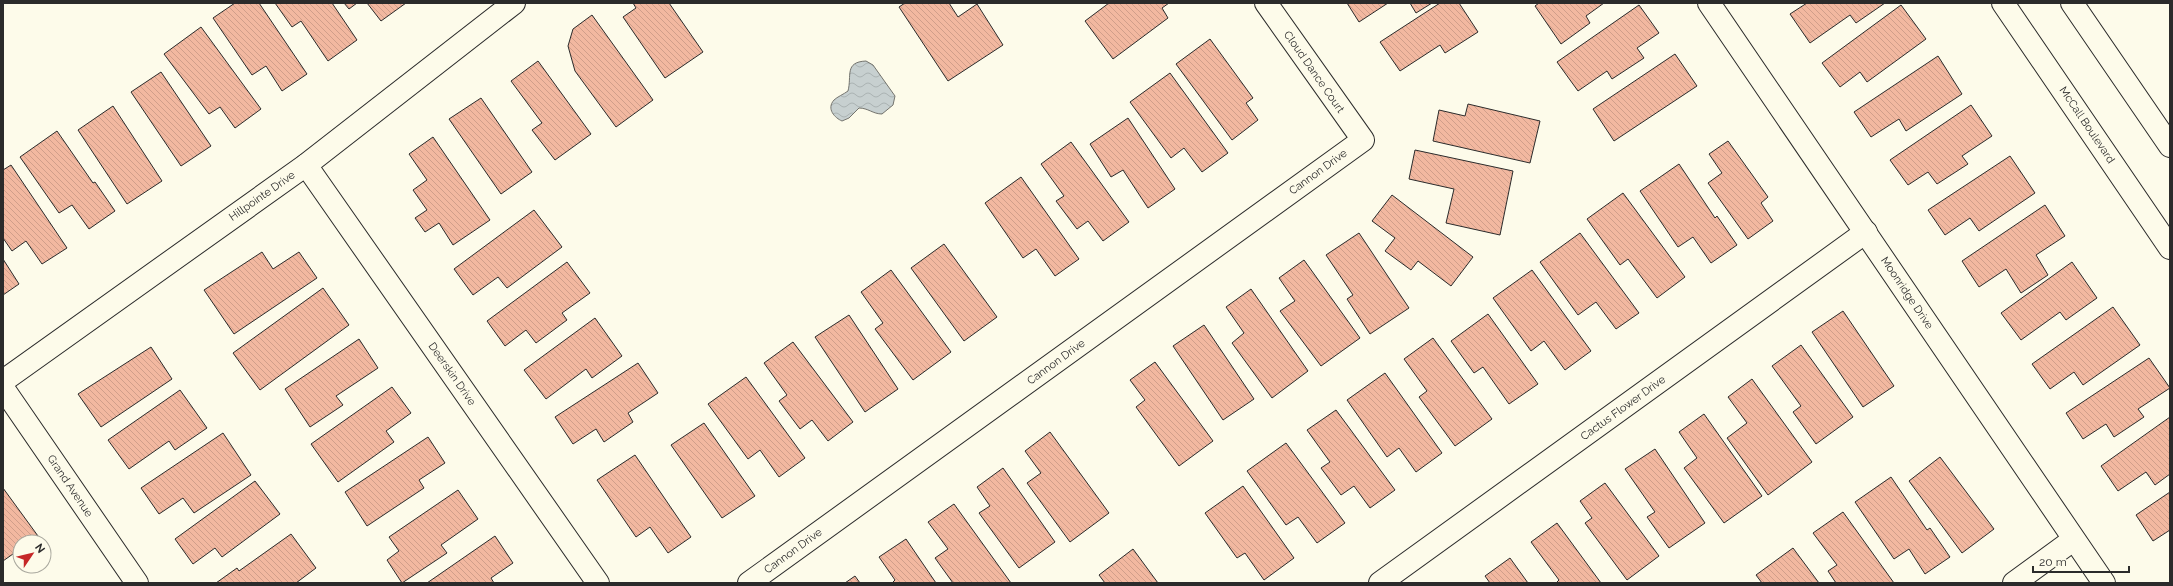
<svg xmlns="http://www.w3.org/2000/svg" width="2173" height="586" font-family="Raleway,sans-serif">
<style>
.water{fill:url(#water-waves);stroke:#74746e}
.building{fill:url(#building-back-hatch);stroke:#2b2b2b}
.lines{fill:none;stroke-linecap:round;stroke-linejoin:round}
.minor-casing{stroke:#2b2b2b;stroke-width:24}
.secondary-casing{stroke:#2b2b2b;stroke-width:24}
.minor{stroke:#fdfbea;stroke-width:22}
.secondary{stroke:#fdfbea;stroke-width:22}
.labels{text-anchor:middle;dominant-baseline:central;stroke-width:3;stroke-linejoin:round;paint-order:stroke}
.street-label{font-size:11px;fill:#2b2b2b;stroke:#fdfbea}
</style>
<defs>
<pattern id="water-waves" width="16" height="10" patternUnits="userSpaceOnUse"><rect width="16" height="10" fill="#c7d0d0"/><path d="M0 5q4-4 8 0t8 0" fill="none" stroke="#abb3b3"/></pattern>
<pattern id="building-back-hatch" width="6" height="6" patternUnits="userSpaceOnUse"><rect width="6" height="6" fill="#f2b8a0"/><path d="M-1 5l2 2M0 0l6 6M5-1l2 2" fill="none" stroke="#d09e8a"/></pattern>
</defs>
<rect width="100%" height="100%" fill="#fdfbea"/>
<!-- water -->
<path class="water" d="M866,61L873,65L895,96L893,105L882,114C873,114 868,108 859,108L849,118L842,121C835,118 826,109 834,100C837,97 844,94 848,91C852,76 844,62 866,61Z"/>
<!-- building -->
<g class="building">
<path d="M235,3H259L307,74L282,91L266,66L252,75L213,18Z"/>
<path d="M275,3H332L357,40L328,61L301,21L292,27Z"/>
<path d="M344,3H357L349,9Z"/>
<path d="M367,3H406L381,21Z"/>
<path d="M633,3H669L703,52L665,78L623,17L636,8Z"/>
<path d="M905,3H949L958,17L977,4L1003,45L948,81L899,7Z"/>
<path d="M1109,3H1169L1162,8L1168,18L1113,59L1085,21Z"/>
<path d="M1347,3H1388L1359,22Z"/>
<path d="M1410,3H1432L1416,13Z"/>
<path d="M1440,3H1459L1478,32L1445,53L1440,45L1400,71L1380,42Z"/>
<path d="M1539,3H1604L1586,16L1590,23L1561,44L1535,6Z"/>
<path d="M1807,3H1885L1856,23L1850,15L1810,43L1790,14Z"/>
<path d="M1639,5L1659,33L1637,48L1644,58L1612,79L1607,71L1578,91L1557,62Z"/>
<path d="M1901,5L1926,39L1867,82L1860,72L1840,87L1822,63Z"/>
<path d="M592,15L653,100L616,127L575,71L568,46L573,29Z"/>
<path d="M201,27L261,109L235,128L220,107L209,114L164,54Z"/>
<path d="M1210,39L1253,98L1246,103L1258,120L1232,140L1176,64Z"/>
<path d="M1675,54L1697,86L1614,141L1593,109Z"/>
<path d="M1938,56L1962,94L1906,131L1899,119L1871,137L1854,112Z"/>
<path d="M538,61L591,134L555,160L532,130L542,123L511,81Z"/>
<path d="M161,72L211,146L181,166L131,92Z"/>
<path d="M1170,73L1228,153L1202,172L1184,148L1171,158L1130,102Z"/>
<path d="M481,98L532,172L501,194L449,119Z"/>
<path d="M1468,104L1540,121L1530,163L1433,141L1439,110L1465,116Z"/>
<path d="M1971,105L1992,136L1962,156L1968,164L1937,184L1928,172L1908,185L1890,160Z"/>
<path d="M113,106L162,181L127,204L78,130Z"/>
<path d="M1128,118L1175,189L1148,208L1123,170L1111,177L1090,144Z"/>
<path d="M57,131L93,183L95,182L115,211L89,229L72,205L59,213L20,157Z"/>
<path d="M433,137L490,220L453,245L439,223L425,232L415,218L427,210L413,190L427,180L409,154Z"/>
<path d="M1728,141L1768,197L1761,203L1773,221L1748,239L1708,183L1722,173L1709,154Z"/>
<path d="M1071,142L1129,222L1103,241L1088,221L1077,229L1056,201L1064,196L1041,164Z"/>
<path d="M1415,150L1513,171L1500,235L1446,223L1454,189L1409,179Z"/>
<path d="M2010,156L2035,193L1979,231L1970,218L1945,235L1928,210Z"/>
<path d="M1679,164L1715,218L1717,216L1737,245L1711,263L1693,237L1678,247L1640,191Z"/>
<path d="M11,165L67,248L42,264L26,241L12,251L3,238V170Z"/>
<path d="M1021,177L1079,259L1055,276L1036,249L1023,258L985,203Z"/>
<path d="M1623,193L1685,277L1657,298L1628,259L1620,265L1587,219Z"/>
<path d="M1392,195L1473,257L1451,286L1418,261L1411,270L1385,251L1395,238L1372,221Z"/>
<path d="M2045,205L2065,236L2036,255L2048,275L2021,293L2006,269L1979,287L1962,261Z"/>
<path d="M534,210L562,247L507,288L498,277L473,295L454,269Z"/>
<path d="M1359,233L1409,308L1370,334L1347,299L1353,295L1326,255Z"/>
<path d="M1580,233L1639,313L1616,329L1596,302L1578,315L1540,262Z"/>
<path d="M944,244L997,317L964,341L911,268Z"/>
<path d="M262,252L273,269L299,252L317,278L234,334L204,290Z"/>
<path d="M3,259L19,284L3,295Z"/>
<path d="M1304,260L1360,338L1321,366L1280,311L1295,301L1279,278Z"/>
<path d="M567,262L590,293L562,313L567,320L536,343L526,330L505,346L487,321Z"/>
<path d="M2072,262L2097,298L2066,320L2060,312L2021,340L2001,313Z"/>
<path d="M891,270L951,352L913,380L875,329L883,323L861,292Z"/>
<path d="M1532,270L1591,351L1565,370L1544,341L1531,351L1493,298Z"/>
<path d="M323,288L349,325L260,390L233,353Z"/>
<path d="M1251,289L1308,371L1272,398L1232,343L1244,333L1226,307Z"/>
<path d="M2113,307L2140,345L2083,385L2074,372L2050,389L2032,364Z"/>
<path d="M1843,311L1894,386L1863,407L1812,332Z"/>
<path d="M1488,314L1538,384L1509,404L1483,367L1474,373L1451,341Z"/>
<path d="M849,315L898,389L865,412L815,337Z"/>
<path d="M595,318L622,356L592,378L586,369L546,399L524,370Z"/>
<path d="M1204,325L1254,399L1223,420L1173,346Z"/>
<path d="M1433,338L1492,419L1455,446L1419,397L1427,391L1404,359Z"/>
<path d="M359,339L378,368L336,396L343,405L310,427L285,389Z"/>
<path d="M793,342L853,422L828,441L812,420L800,429L779,401L787,395L764,363Z"/>
<path d="M1801,345L1853,417L1816,444L1793,412L1801,406L1772,366Z"/>
<path d="M151,347L172,379L101,427L78,394Z"/>
<path d="M2149,358L2170,388L2138,409L2144,417L2114,437L2106,424L2083,439L2066,413Z"/>
<path d="M1155,362L1213,441L1179,466L1136,407L1145,400L1130,380Z"/>
<path d="M638,363L658,393L628,413L633,422L604,442L596,429L573,444L555,417Z"/>
<path d="M1385,373L1442,453L1416,472L1399,448L1387,457L1347,400Z"/>
<path d="M746,377L805,458L779,477L760,450L748,459L708,404Z"/>
<path d="M1752,379L1812,462L1768,495L1727,438L1747,423L1728,397Z"/>
<path d="M392,387L411,413L386,431L394,442L338,482L311,444Z"/>
<path d="M180,390L207,428L175,450L169,441L129,469L108,440Z"/>
<path d="M1336,410L1395,490L1370,508L1354,486L1341,495L1321,468L1330,462L1307,430Z"/>
<path d="M1704,414L1762,496L1724,523L1684,468L1697,458L1679,432Z"/>
<path d="M2170,417V474L2155,485L2146,472L2118,491L2101,466Z"/>
<path d="M704,423L755,496L722,518L671,445Z"/>
<path d="M1050,432L1109,513L1070,542L1027,483L1041,473L1025,451Z"/>
<path d="M223,433L251,475L194,513L183,498L159,514L141,488Z"/>
<path d="M428,437L445,463L419,480L424,488L367,526L345,492Z"/>
<path d="M1286,443L1345,523L1317,543L1298,517L1286,525L1247,471Z"/>
<path d="M1655,449L1705,523L1669,548L1647,517L1655,512L1625,469Z"/>
<path d="M635,455L691,537L668,553L650,527L636,537L597,480Z"/>
<path d="M1940,457L1994,529L1962,553L1909,481Z"/>
<path d="M1003,468L1055,542L1019,568L979,513L990,506L977,487Z"/>
<path d="M1891,477L1927,530L1930,528L1950,557L1925,574L1909,549L1894,559L1855,502Z"/>
<path d="M255,481L280,514L222,557L215,548L193,564L175,539Z"/>
<path d="M1605,483L1659,556L1627,580L1585,523L1592,518L1580,501Z"/>
<path d="M1243,486L1294,558L1264,580L1245,553L1237,558L1205,513Z"/>
<path d="M3,488L38,536L30,542H20V549L3,561Z"/>
<path d="M458,490L478,519L441,545L447,553L402,583L387,560L399,551L389,537Z"/>
<path d="M2170,492V530L2153,541L2136,515Z"/>
<path d="M954,504L1011,583H953L935,558L948,549L928,522Z"/>
<path d="M1843,512L1894,583H1836L1828,571L1837,565L1813,533Z"/>
<path d="M1557,523L1601,583H1556L1559,580L1531,542Z"/>
<path d="M291,534L316,568L296,583H216L237,568L239,571Z"/>
<path d="M495,536L513,563L491,578L494,583H427Z"/>
<path d="M906,539L936,583H892L895,580L879,557Z"/>
<path d="M1793,548L1819,583H1762L1756,575Z"/>
<path d="M1133,549L1158,583H1105L1099,575Z"/>
<path d="M1510,558L1528,583H1490L1485,576Z"/>
<path d="M855,576L860,583H845Z"/>
</g>
<g class="lines">
<!-- minor casing -->
<g class="minor-casing">
<g id="minor">
<path d="M1709,3L2104,583"/>
<path d="M306,165L598,583"/>
<path d="M3,381L306,165L514,3"/>
<path d="M3,388L137,583"/>
<path d="M749,583L1363,140L1266,3"/>
<path d="M1380,583L1866,232"/>
<path d="M2014,583L2073,540"/>
</g>
</g>
<!-- secondary casing -->
<g class="secondary-casing">
<g id="secondary">
<path d="M2003,3L2170,248"/>
<path d="M2072,3L2170,146"/>
</g>
</g>
<!-- minor -->
<use href="#minor" class="minor"/>
<!-- secondary -->
<use href="#secondary" class="secondary"/>
</g>
<g class="labels">
<!-- street labels -->
<g class="street-label">
<text transform="translate(1314 72) rotate(55)">Cloud Dance Court</text>
<text transform="translate(2087 125) rotate(56)">McCall Boulevard</text>
<text transform="translate(1318 172) rotate(-36)">Cannon Drive</text>
<text transform="translate(262 196) rotate(-35)">Hillpointe Drive</text>
<text transform="translate(1907 293) rotate(56)">Moonridge Drive</text>
<text transform="translate(1056 362) rotate(-36)">Cannon Drive</text>
<text transform="translate(452 374) rotate(55)">Deerskin Drive</text>
<text transform="translate(1623 408) rotate(-36)">Cactus Flower Drive</text>
<text transform="translate(70 486) rotate(56)">Grand Avenue</text>
<text transform="translate(793 551) rotate(-36)">Cannon Drive</text>
</g>
</g>
<!-- border -->
<rect width="2173" height="586" fill="none" stroke="#2b2b2b" stroke-width="8"/>
<!-- north arrow -->
<g transform="translate(32 554) rotate(55)"><circle r="19" fill="#fdfbea" stroke="#a9a89e"/>
<path d="M0-3L7 15L0 10L-7 15Z" fill="#c62828"/>
<text y="-6" font-size="11" font-weight="bold" text-anchor="middle" fill="#2b2b2b">N</text>
</g>
<!-- scale -->
<path d="M2033 566v6h96v-6" fill="none" stroke="#2b2b2b" stroke-width="2"/>
<text x="2039" y="566" font-size="12" fill="#2b2b2b" stroke="#fdfbea" stroke-width="3" paint-order="stroke">20 m</text>
</svg>
